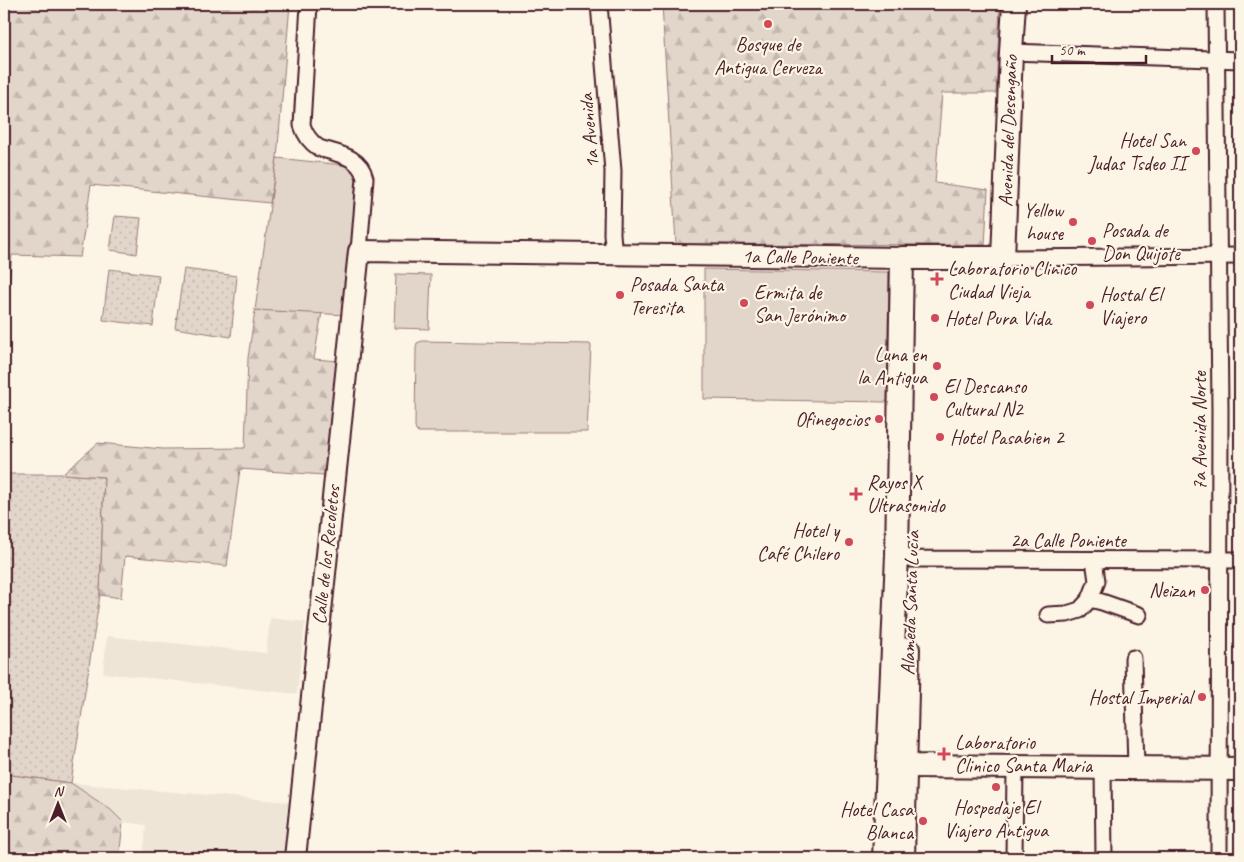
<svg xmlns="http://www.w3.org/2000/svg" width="1244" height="862" font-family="Caveat,sans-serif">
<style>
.built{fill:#eee5d7}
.grass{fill:url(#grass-dots);stroke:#967a7a}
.forest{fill:url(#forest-firs);stroke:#967a7a}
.park{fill:#e2d5ca;stroke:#967a7a}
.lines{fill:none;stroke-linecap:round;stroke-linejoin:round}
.street-casing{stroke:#4a1f2b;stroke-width:19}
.secondary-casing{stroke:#4a1f2b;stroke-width:24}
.primary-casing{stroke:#4a1f2b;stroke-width:26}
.street{stroke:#fcf5e5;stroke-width:15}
.secondary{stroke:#fcf5e5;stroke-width:20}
.primary{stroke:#fcf5e5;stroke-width:22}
.poi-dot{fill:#d1495b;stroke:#fcf5e5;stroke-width:2}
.labels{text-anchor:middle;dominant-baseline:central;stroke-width:4.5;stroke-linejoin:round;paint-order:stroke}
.poi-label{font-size:20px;fill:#4a1f2b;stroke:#fcf5e5;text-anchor:start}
.street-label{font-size:20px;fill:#4a1f2b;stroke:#fcf5e5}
</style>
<defs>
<pattern id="grass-dots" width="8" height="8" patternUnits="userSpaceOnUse" patternTransform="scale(1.25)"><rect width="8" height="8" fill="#e2d5ca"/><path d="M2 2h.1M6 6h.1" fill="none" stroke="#c3b6ae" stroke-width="1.8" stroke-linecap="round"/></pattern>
<pattern id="forest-firs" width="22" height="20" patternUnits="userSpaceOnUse" patternTransform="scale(1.25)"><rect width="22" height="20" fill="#e2d5ca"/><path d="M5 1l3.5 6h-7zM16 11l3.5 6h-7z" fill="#c3b6ae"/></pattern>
</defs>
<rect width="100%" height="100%" fill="#fcf5e5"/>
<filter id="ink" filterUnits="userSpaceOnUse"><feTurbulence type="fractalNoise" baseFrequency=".02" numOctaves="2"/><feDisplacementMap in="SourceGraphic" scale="10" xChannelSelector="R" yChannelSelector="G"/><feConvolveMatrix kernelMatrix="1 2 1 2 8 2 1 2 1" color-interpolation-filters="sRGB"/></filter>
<g filter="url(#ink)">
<!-- built -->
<g class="built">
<path d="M270,618L305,622L297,694L103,673L107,636L266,653Z"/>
<path d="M71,783L290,802L284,858H143L146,825L123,822L111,810Z"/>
</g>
<!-- grass -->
<g class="grass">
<path d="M115,216L141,218L137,254L110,250Z"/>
<path d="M109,269L159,275L153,326L103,320Z"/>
<path d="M184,269L237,276L231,337L175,328Z"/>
<path d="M4,474H63L104,477L100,595L71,783L4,774Z"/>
</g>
<!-- forest -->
<g class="forest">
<path d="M4,4H290L277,158L270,203L91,185L80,257L12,255L4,334Z"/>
<path d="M662,4H1000L996,93H942L935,183L988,190L985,245L676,244Z"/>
<path d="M255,310L322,312L314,359L338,361L324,475L240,469L227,566L125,556L121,598L100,595L104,477L63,474L98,443L163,449L245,448L248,358Z"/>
<path d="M4,774L71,783L111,810L123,822L119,858H4Z"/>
</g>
<!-- park -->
<g class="park">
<path d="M277,158L353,166L360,177L346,315L255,310Z"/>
<path d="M704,269L889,272L887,402L704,399Z"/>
<path d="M396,274L431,275L429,329L394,328Z"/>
<path d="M422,341L590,344L591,346L587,432H419L416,431L415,426L416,347L417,343Z"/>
</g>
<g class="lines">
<!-- street casing -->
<g class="street-casing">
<g id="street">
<path d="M309,4L302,125C305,135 310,142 319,148C338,154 360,156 365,178L359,251"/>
<path d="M599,4L613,171L612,234L614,256"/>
<path d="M1216,4L1220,410L1219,858"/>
<path d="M1011,52L1240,60"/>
<path d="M1003,258L1240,256"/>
<path d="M897,555L911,559L1240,560"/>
<path d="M1090,599L1102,602L1139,615"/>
<path d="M1048,615L1067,614L1080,610L1090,599L1097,581L1094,560"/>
<path d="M1133,658L1136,768"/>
<path d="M1103,768L1104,858"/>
<path d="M1014,858L1015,767"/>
</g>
</g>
<!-- secondary casing -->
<g class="secondary-casing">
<path id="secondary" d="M295,858L359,251L902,258"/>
</g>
<!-- primary casing -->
<g class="primary-casing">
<g id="primary">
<path d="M892,763L905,766L1240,769"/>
<path d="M884,858L897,555L902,258H1003L1011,52L1014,4"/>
<path d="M903,858L908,649"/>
</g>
</g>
<!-- street -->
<use href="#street" class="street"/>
<!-- secondary -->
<use href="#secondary" class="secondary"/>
<!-- primary -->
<use href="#primary" class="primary"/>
</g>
</g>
<!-- markers -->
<g class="poi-dot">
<circle cx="768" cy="24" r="5"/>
<circle cx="1196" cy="151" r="5"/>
<circle cx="1073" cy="222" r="5"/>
<circle cx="1092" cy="241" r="5"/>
<path d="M934.5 271.5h5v5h5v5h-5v5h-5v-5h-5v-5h5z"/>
<circle cx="620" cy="295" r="5"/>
<circle cx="744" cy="303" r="5"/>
<circle cx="1090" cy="305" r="5"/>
<circle cx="935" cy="318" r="5"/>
<circle cx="937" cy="366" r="5"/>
<circle cx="934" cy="397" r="5"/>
<circle cx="879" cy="419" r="5"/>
<circle cx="940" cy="437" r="5"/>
<path d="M853.5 486.5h5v5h5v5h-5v5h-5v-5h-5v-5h5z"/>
<circle cx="849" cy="542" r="5"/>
<circle cx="1205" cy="590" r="5"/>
<circle cx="1202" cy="697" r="5"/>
<path d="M941.5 746.5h5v5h5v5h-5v5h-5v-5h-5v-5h5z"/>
<circle cx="996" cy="787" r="5"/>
<circle cx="923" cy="821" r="5"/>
</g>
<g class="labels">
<!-- poi labels -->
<g class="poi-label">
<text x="768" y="44" text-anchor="middle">Bosque de<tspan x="768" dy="23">Antigua Cerveza</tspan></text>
<text x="1186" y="140" text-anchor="end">Hotel San<tspan x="1186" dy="23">Judas Tsdeo II</tspan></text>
<text x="1063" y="210" text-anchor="end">Yellow<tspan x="1063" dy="23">house</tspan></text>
<text x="1102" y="230">Posada de<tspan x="1102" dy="23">Don Quijote</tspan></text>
<text x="948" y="268">Laboratorio Clinico<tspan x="948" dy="23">Ciudad Vieja</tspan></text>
<text x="630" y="284">Posada Santa<tspan x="630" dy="23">Teresita</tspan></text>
<text x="754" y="292">Ermita de<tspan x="754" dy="23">San Jerónimo</tspan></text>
<text x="1100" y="294">Hostal El<tspan x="1100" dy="23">Viajero</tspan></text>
<text x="945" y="318">Hotel Pura Vida</text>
<text x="927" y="354" text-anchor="end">Luna en<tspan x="927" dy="23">la Antigua</tspan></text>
<text x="944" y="386">El Descanso<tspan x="944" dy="23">Cultural N2</tspan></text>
<text x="869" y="419" text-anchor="end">Ofinegocios</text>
<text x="950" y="437">Hotel Pasabien 2</text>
<text x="867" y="482">Rayos X<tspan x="867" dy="23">Ultrasonido</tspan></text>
<text x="839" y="530" text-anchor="end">Hotel y<tspan x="839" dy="23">Café Chilero</tspan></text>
<text x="1195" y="590" text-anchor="end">Neizan</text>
<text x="1192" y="697" text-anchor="end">Hostal Imperial</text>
<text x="955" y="742">Laboratorio<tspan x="955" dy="23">Clinico Santa Maria</tspan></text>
<text x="996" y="807" text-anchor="middle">Hospedaje El<tspan x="996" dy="23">Viajero Antigua</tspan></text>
<text x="913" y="809" text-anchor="end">Hotel Casa<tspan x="913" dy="23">Blanca</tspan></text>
</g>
<!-- street labels -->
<g class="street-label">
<text transform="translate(589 131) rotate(-95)">1a Avenida</text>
<text transform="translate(1008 131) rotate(-88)">Avenida del Desengaño</text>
<text transform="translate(800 257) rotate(1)">1a Calle Poniente</text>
<text transform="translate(1199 431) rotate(-90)">7a Avenida Norte</text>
<text x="1068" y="540">2a Calle Poniente</text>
<text transform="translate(326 555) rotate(-84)">Calle de los Recoletos</text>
<text transform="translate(910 603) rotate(-88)">Alameda Santa Lucía</text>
</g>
</g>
<!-- margin -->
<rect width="1244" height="862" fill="none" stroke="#fcf5e5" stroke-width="20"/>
<rect x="10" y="10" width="1224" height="842" fill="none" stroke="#4a1f2b" stroke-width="2" filter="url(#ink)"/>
<!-- north arrow -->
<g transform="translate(58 804)" stroke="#fcf5e5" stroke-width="4" paint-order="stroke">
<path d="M0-4L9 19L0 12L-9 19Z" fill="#4a1f2b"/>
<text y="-8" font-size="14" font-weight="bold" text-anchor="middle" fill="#4a1f2b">N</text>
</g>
<!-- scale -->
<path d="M1052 55v8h94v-8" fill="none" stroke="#4a1f2b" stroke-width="2.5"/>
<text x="1059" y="55" font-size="15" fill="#4a1f2b" stroke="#fcf5e5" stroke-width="4" paint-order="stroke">50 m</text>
</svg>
